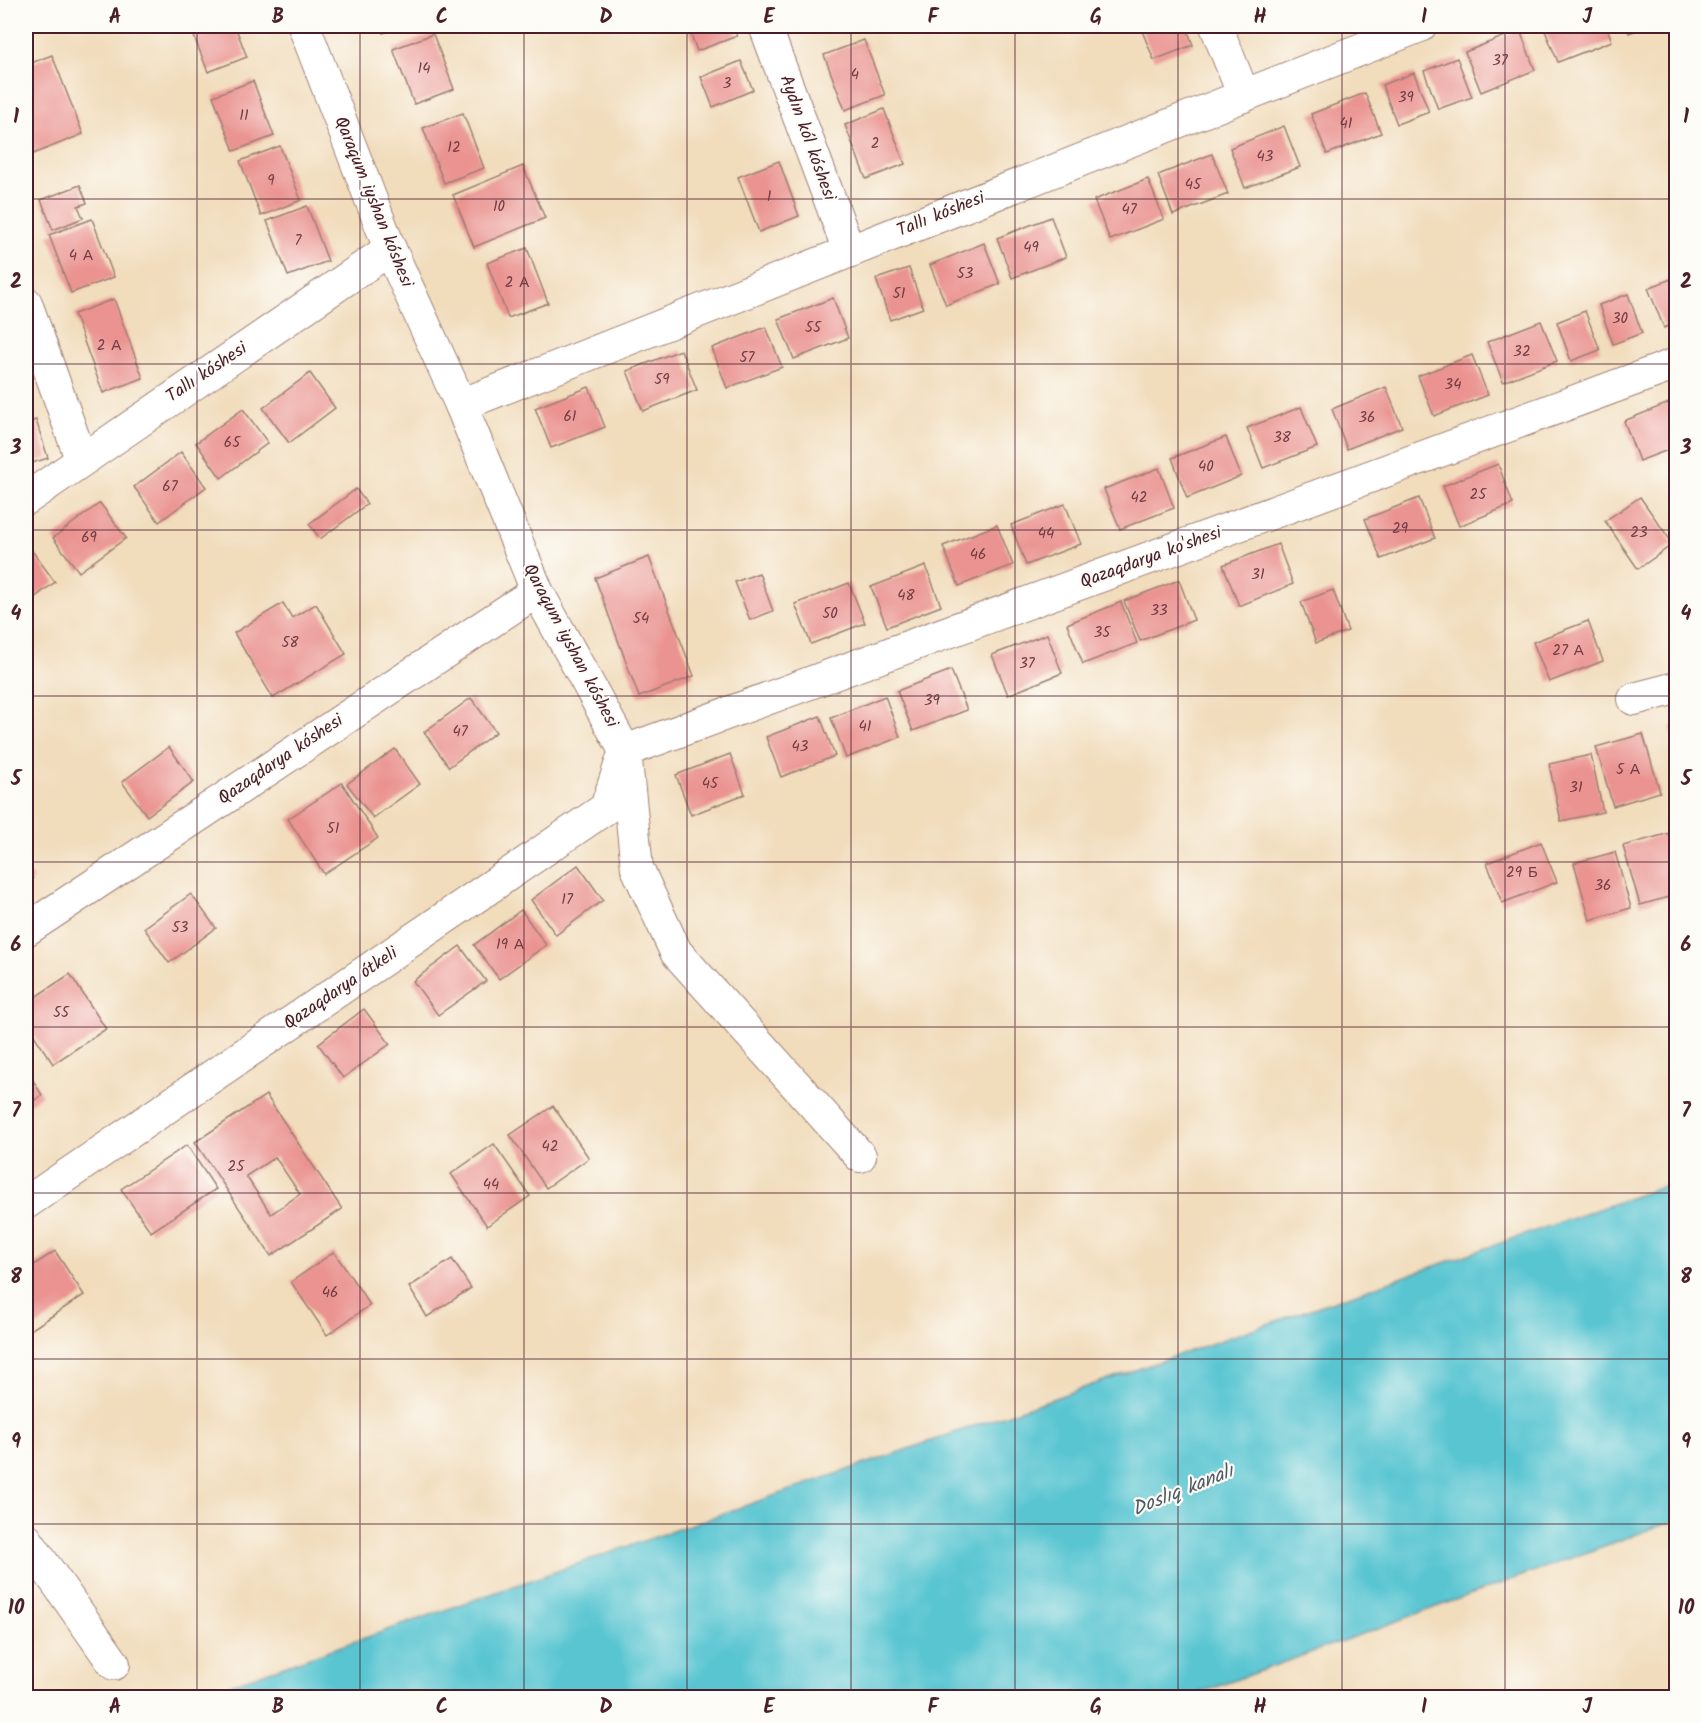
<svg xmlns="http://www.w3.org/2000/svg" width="1702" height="1723" font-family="Kalam,sans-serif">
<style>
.water{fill:#59c5d1;stroke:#52727e;stroke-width:1.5}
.building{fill:#ea9390;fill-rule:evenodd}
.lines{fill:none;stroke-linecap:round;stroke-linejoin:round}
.minor-casing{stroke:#9e7e73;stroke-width:34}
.minor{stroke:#fff;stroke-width:32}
.grid{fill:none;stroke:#4a1f2b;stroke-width:1.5;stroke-opacity:0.55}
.labels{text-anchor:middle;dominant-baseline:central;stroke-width:4.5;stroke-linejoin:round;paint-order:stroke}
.number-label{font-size:15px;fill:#723c44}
.street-label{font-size:18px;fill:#4a1f2b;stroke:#fdfcf7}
.water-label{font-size:20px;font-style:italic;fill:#4f5965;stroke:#fdfcf7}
.neatline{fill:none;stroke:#4a1f2b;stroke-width:2}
.grid-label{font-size:20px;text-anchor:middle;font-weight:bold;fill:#4a1f2b}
</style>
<rect width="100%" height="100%" fill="#fdfcf7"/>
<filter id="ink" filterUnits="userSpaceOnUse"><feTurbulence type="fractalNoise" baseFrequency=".0167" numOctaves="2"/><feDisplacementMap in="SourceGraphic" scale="12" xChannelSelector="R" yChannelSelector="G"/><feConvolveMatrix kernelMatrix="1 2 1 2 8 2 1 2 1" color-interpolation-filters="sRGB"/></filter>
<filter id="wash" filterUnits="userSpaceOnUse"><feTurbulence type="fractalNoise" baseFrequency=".008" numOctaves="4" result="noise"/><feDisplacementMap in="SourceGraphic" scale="24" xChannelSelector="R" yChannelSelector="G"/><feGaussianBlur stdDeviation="1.35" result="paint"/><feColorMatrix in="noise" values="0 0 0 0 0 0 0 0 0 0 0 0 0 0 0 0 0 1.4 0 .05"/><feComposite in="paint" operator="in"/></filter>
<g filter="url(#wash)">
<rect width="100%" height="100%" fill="#f1dcbb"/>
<!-- water -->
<path class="water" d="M1676,1182V1520L1188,1697H195Z"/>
<g id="blocks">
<!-- building -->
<g class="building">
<path d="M190,26H235L247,57L208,72Z"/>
<path d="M380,26H402L383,33Z"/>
<path d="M688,26H733L737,36L697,51Z"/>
<path d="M1140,26H1186L1193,45L1154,60Z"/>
<path d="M1543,26H1606L1612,41L1558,62Z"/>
<path d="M1626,26H1648L1629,33Z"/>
<path d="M1520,30L1535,70L1481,92L1465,52Z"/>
<path d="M433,34L454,89L414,104L393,49Z"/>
<path d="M864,40L885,95L845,110L824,55Z"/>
<path d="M52,55L83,134L26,157V65Z"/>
<path d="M1457,58L1472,97L1438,109L1424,71Z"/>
<path d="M741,61L753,90L713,107L701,77Z"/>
<path d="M1414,73L1429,112L1397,124L1382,85Z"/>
<path d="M253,81L274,136L234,151L213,96Z"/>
<path d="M1365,93L1381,133L1327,154L1311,114Z"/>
<path d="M884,109L905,164L866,179L845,125Z"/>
<path d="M463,113L484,168L444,183L423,128Z"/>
<path d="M1284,126L1300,167L1245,188L1230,148Z"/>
<path d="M280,146L301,200L261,216L240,161Z"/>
<path d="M1212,154L1228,194L1173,215L1158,175Z"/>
<path d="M779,161L799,216L759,232L738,177Z"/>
<path d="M523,166L545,218L474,247L453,195Z"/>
<path d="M1148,179L1164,219L1110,240L1094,200Z"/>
<path d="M80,185L87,203L78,206L83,218L53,230L41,200Z"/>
<path d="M307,206L328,261L288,276L267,221Z"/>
<path d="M1051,217L1066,257L1012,278L997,238Z"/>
<path d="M92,219L114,277L71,293L49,235Z"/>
<path d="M984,243L1000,284L946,305L930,265Z"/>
<path d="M527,248L548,303L508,318L487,263Z"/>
<path d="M909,268L923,308L890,320L876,279Z"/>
<path d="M1676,277V323L1664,328L1648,288Z"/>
<path d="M1628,294L1642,333L1613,344L1599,305Z"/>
<path d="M833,298L848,338L794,359L778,319Z"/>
<path d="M114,299L143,378L103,393L74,314Z"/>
<path d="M1585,311L1600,350L1571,361L1557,322Z"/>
<path d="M1541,321L1557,361L1503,382L1487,342Z"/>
<path d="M766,327L782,367L727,388L712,348Z"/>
<path d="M681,350L697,390L643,411L627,371Z"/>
<path d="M1472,355L1488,395L1434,416L1418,376Z"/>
<path d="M310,373L335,408L289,443L263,408Z"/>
<path d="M589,387L605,427L551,448L535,408Z"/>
<path d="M1386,387L1402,427L1347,449L1332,409Z"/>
<path d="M1676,400V447L1639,461L1624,421Z"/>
<path d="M1301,407L1317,447L1263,468L1247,428Z"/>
<path d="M243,409L268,443L221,478L196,443Z"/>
<path d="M36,420L48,458L26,465V423Z"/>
<path d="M1226,437L1241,476L1187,498L1172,458Z"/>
<path d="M181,452L206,487L159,522L134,487Z"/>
<path d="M1498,464L1513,504L1459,526L1443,486Z"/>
<path d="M1159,468L1174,508L1120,529L1104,489Z"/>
<path d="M356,489L367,504L320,539L309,524Z"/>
<path d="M1640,497L1673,544L1638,569L1605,521Z"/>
<path d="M1419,498L1435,538L1381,559L1365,519Z"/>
<path d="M100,503L126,538L79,572L53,538Z"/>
<path d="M1065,504L1081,544L1026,565L1011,525Z"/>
<path d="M997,525L1013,565L959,586L943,546Z"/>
<path d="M1278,544L1293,584L1239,606L1223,565Z"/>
<path d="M30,548L55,582L26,604V551Z"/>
<path d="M649,557L694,676L639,697L595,578Z"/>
<path d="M926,566L941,606L887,627L871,587Z"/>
<path d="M759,573L773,611L750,620L735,582Z"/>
<path d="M1179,580L1194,620L1140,641L1124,601Z"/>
<path d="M849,583L865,623L811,644L795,604Z"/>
<path d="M1333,590L1348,631L1316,643L1301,602Z"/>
<path d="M1121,602L1137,643L1083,664L1067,624Z"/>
<path d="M283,603L292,618L316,604L346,654L273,698L234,633Z"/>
<path d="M1588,621L1603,661L1549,682L1533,642Z"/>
<path d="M1047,634L1062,673L1008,695L992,655Z"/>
<path d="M951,670L967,710L913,731L897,691Z"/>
<path d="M885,696L900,737L846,758L831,718Z"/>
<path d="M471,698L496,732L449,767L424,732Z"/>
<path d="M820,716L835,756L781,777L766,737Z"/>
<path d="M1676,726V747L1670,727Z"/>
<path d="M1643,734L1660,792L1613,806L1596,747Z"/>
<path d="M169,747L194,782L147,816L122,782Z"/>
<path d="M395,749L420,784L373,818L347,784Z"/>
<path d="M730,754L745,794L691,815L676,775Z"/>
<path d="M1591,755L1603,812L1561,821L1549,764Z"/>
<path d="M342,783L378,838L324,874L288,819Z"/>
<path d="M1670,833L1676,855V895L1640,905L1623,846Z"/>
<path d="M1541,842L1557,882L1502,903L1487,863Z"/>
<path d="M1615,852L1631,908L1590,920L1574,863Z"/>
<path d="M578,865L603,900L556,935L531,900Z"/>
<path d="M26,869L33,879L26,885Z"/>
<path d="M191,894L216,928L169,963L144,928Z"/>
<path d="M521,910L546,945L499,979L474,945Z"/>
<path d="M460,946L486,981L438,1015L413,981Z"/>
<path d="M70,974L106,1029L53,1064L26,1023V1003Z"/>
<path d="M364,1009L390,1044L343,1078L318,1044Z"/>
<path d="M26,1069L42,1095L26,1106Z"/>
<path d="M266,1095L342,1209L271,1256L195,1142ZM275,1157L300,1194L271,1214L246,1176Z"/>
<path d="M553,1106L589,1158L546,1188L510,1135Z"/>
<path d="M494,1144L530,1196L487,1226L451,1174Z"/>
<path d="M187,1145L216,1189L151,1232L121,1189Z"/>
<path d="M55,1251L84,1295L26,1333V1270Z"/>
<path d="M334,1252L370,1305L327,1335L291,1282Z"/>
<path d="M452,1259L471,1288L427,1317L409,1287Z"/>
</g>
</g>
</g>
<g filter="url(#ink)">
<use href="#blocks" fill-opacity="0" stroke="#9e7e73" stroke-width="1.5"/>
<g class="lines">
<!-- minor casing -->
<g class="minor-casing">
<g id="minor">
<path d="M304,26L390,249L461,405L537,591L625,751L637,868L676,952L860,1156"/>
<path d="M765,26L849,251"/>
<path d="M1216,26L1244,96"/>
<path d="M26,303L81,459"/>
<path d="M461,405L1420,26"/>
<path d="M26,499L390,249"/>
<path d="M1634,699L1676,688"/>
<path d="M26,930L537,591"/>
<path d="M26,1203L606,808L625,751L1676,364"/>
<path d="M26,1539L114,1664"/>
</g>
</g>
<!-- minor -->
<use href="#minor" class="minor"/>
</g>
</g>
<!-- grid -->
<path class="grid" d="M197,26V1698M360,26V1698M524,26V1698M687,26V1698M851,26V1698M1015,26V1698M1178,26V1698M1342,26V1698M1505,26V1698M26,199H1676M26,364H1676M26,530H1676M26,696H1676M26,862H1676M26,1027H1676M26,1193H1676M26,1359H1676M26,1524H1676"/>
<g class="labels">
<!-- number labels -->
<g class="number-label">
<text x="1500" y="61">37</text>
<text x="424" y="69">14</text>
<text x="855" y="75">4</text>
<text x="727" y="84">3</text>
<text x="1406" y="98">39</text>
<text x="244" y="116">11</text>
<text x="1346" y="124">41</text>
<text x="875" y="144">2</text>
<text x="454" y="148">12</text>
<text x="1265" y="157">43</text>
<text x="271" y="181">9</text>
<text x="1193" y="185">45</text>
<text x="769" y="197">1</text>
<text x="499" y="207">10</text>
<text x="1129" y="210">47</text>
<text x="298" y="241">7</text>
<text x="1031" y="248">49</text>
<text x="81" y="256">4 А</text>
<text x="965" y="274">53</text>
<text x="517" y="283">2 А</text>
<text x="899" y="294">51</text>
<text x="1620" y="319">30</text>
<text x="813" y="328">55</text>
<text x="109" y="346">2 А</text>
<text x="1522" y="352">32</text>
<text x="747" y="358">57</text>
<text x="662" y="380">59</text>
<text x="1453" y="385">34</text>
<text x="570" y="417">61</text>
<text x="1367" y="418">36</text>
<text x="1282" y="438">38</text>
<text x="232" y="443">65</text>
<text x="1206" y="467">40</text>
<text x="170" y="487">67</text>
<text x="1478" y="495">25</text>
<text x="1139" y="498">42</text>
<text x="1400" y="529">29</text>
<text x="1639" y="533">23</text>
<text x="1046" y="534">44</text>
<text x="89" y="538">69</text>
<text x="978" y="555">46</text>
<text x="1258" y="575">31</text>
<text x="906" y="596">48</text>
<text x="1159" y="611">33</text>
<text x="830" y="614">50</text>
<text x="641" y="619">54</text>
<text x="1102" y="633">35</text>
<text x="290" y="643">58</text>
<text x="1568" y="651">27 А</text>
<text x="1027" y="664">37</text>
<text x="932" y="701">39</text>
<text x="865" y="727">41</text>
<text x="460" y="732">47</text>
<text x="800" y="747">43</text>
<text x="1628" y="770">5 А</text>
<text x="710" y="784">45</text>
<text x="1576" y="788">31</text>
<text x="333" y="829">51</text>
<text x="1522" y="873">29 Б</text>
<text x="1603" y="886">36</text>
<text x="567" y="900">17</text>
<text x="180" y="928">53</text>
<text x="510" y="945">19 А</text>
<text x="61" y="1013">55</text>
<text x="550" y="1147">42</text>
<text x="236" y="1167">25</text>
<text x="491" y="1185">44</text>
<text x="330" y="1293">46</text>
</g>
<!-- street labels -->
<g class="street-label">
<text transform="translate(807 138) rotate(70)">Aydın kól kóshesi</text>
<text transform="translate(373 202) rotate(68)">Qaraqum iyshan kóshesi</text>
<text transform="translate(941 215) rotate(-22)">Tallı kóshesi</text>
<text transform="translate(207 373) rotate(-34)">Tallı kóshesi</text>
<text transform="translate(1151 558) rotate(-20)">Qazaqdarya ko'shesi</text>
<text transform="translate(570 646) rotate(62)">Qaraqum iyshan kóshesi</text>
<text transform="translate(281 760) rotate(-34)">Qazaqdarya kóshesi</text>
<text transform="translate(341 989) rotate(-34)">Qazaqdarya ótkeli</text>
</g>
<!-- water labels -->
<g class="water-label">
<text transform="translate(1183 1491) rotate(-22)">Doslıq kanalı</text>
</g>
</g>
<!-- margin -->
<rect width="1702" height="1723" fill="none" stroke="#fdfcf7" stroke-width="66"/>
<rect x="33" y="33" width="1636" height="1657" class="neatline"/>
<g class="grid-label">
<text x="115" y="23">A</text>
<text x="278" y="23">B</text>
<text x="442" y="23">C</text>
<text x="606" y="23">D</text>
<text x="769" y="23">E</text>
<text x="933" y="23">F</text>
<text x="1096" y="23">G</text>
<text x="1260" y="23">H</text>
<text x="1424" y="23">I</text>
<text x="1587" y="23">J</text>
<text x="16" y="123">1</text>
<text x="1686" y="123">1</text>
<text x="16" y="288">2</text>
<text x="1686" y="288">2</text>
<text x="16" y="454">3</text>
<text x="1686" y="454">3</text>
<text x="16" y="620">4</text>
<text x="1686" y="620">4</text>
<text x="16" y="785">5</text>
<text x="1686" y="785">5</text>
<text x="16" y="951">6</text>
<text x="1686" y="951">6</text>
<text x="16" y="1117">7</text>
<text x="1686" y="1117">7</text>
<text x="16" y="1283">8</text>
<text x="1686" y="1283">8</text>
<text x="16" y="1448">9</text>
<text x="1686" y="1448">9</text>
<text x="16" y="1614">10</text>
<text x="1686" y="1614">10</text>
<text x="115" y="1713">A</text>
<text x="278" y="1713">B</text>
<text x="442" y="1713">C</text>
<text x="606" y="1713">D</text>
<text x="769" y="1713">E</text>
<text x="933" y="1713">F</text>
<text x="1096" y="1713">G</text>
<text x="1260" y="1713">H</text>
<text x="1424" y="1713">I</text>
<text x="1587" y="1713">J</text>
</g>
</svg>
